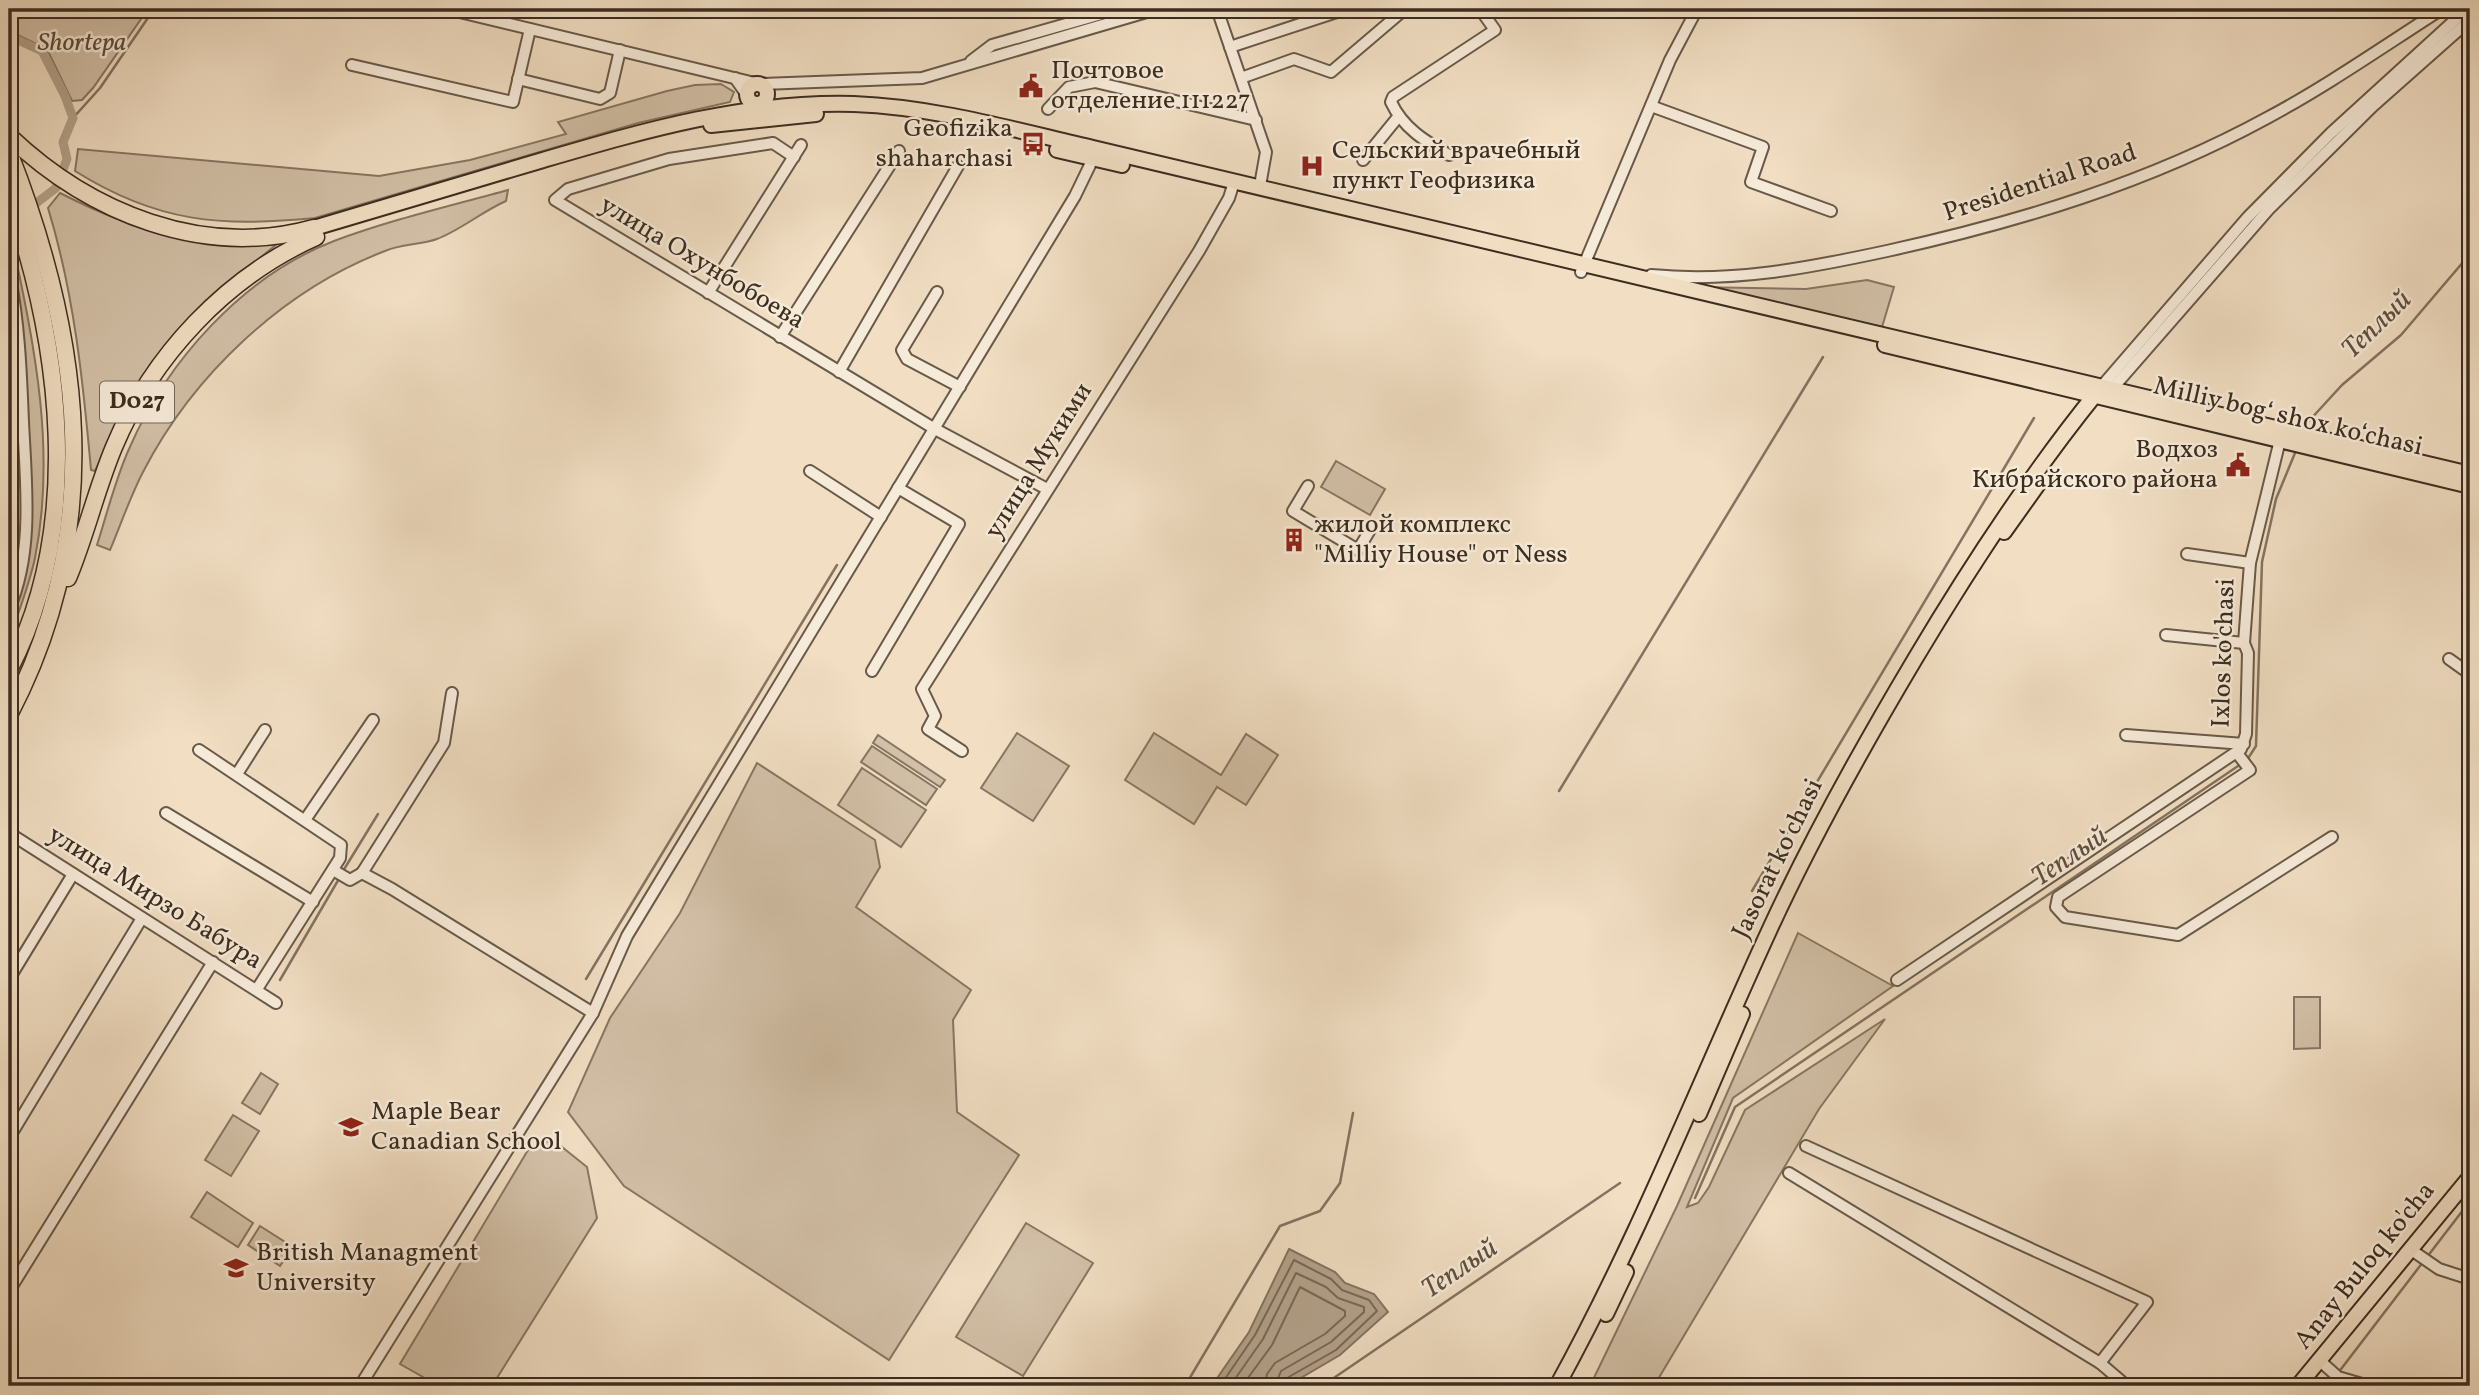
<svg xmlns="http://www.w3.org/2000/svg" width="2479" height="1395" font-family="Vollkorn,serif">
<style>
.green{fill:#d2c0a7;stroke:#877663;stroke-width:2}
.water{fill:#b3a28b;stroke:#837360;stroke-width:2}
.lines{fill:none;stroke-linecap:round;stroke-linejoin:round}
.shore{stroke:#786855;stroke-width:2}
.stream{stroke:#837360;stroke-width:2.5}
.canal{stroke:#b3a28b;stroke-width:9}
.minor-casing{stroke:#695948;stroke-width:14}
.major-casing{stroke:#3c2d1f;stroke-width:18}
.highway-casing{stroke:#3c2d1f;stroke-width:19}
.minor{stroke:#f6ead8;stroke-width:10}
.major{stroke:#f1dec3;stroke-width:14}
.highway{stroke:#f1dec3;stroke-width:16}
.labels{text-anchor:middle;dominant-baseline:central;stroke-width:5;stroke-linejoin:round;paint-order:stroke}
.shield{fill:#f6ead8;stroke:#746656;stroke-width:2}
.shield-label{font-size:24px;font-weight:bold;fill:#3c2d1f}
.park-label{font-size:26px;font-style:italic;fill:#5a4a3a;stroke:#f6ead8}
.poi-label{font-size:26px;fill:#3c2d1f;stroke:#f6ead8;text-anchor:start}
.street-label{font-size:26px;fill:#3c2d1f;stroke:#f6ead8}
.water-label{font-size:28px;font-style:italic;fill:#60503f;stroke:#f6ead8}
</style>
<rect width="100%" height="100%" fill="#f1dec3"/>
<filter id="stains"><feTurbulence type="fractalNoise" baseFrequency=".00286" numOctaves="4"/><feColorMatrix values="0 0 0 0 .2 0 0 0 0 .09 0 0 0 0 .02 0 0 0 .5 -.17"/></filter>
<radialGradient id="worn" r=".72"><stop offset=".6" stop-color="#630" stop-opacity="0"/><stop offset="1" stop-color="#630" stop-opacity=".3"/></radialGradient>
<!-- green -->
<g class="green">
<path d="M9,9H148L93,88L82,100L72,101L47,49L9,31Z"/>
<path d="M721,84L734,92L730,102L638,123L315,218C221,227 158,223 75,171L78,149L379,176L470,160L566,134L558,122L667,91L695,85Z"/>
<path d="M508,190L506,201C483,211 459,231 437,239C420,245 401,244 385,251C283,290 193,375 143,472C130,497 121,524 110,550L97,545C107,514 115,480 129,449C167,361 243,276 334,241C390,220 450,206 508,190Z"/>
<path d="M60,193C131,229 197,251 277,244L208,300L117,424L95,471L91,470C83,381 74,293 48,208Z"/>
<path d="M13,245C35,348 56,452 35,558C29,586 18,613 9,640V512L15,413L9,412V322L15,412L24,413L18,303L9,248Z"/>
<path d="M1867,280L1894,287L1882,327L1697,287L1806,289Z"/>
<path d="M1336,461L1385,489L1370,515L1321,487Z"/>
<path d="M1017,733L1069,766L1033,821L981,788Z"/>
<path d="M1154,733L1221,775L1246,734L1278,755L1246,805L1217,787L1194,824L1125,780Z"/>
<path d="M878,735L945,780L940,787L873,743Z"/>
<path d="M872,746L937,789L926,805L861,762Z"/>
<path d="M757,763L875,840L880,867L856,907L971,990L953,1020L957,1112L1019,1155L889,1360L624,1186L568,1112L610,1018L680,913Z"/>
<path d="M862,768L926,810L901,847L838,805Z"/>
<path d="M1798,933L1893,986L1733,1098L1687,1207L1698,1203L1709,1187L1745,1110L1885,1019L1819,1109L1654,1386H1590L1677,1206Z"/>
<path d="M2294,997H2320V1048L2294,1049Z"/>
<path d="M261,1073L278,1084L260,1114L242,1103Z"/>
<path d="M233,1115L259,1131L231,1176L205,1160Z"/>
<path d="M552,1139L587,1167L597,1218L492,1386H439L400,1364L528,1150Z"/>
<path d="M207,1192L253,1223L238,1247L191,1217Z"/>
<path d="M1026,1223L1093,1263L1023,1376L956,1337Z"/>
<path d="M260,1226L293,1247L280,1266L248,1245Z"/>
</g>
<!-- water -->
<path class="water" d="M1289,1249L1335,1272L1345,1283L1374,1294L1388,1312L1340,1355L1287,1386H1214L1213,1384L1249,1332Z"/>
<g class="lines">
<!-- shore -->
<g class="shore">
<path d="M1220,1386L1255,1335L1294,1260L1331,1279L1342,1290L1369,1300L1377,1311L1336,1350L1287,1378L1284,1386"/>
<path d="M1230,1386L1263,1339L1296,1273L1326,1287L1338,1298L1364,1307V1312L1331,1342L1281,1371L1275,1386"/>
<path d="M1242,1386L1272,1345L1300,1287L1345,1311V1316L1325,1334L1275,1363L1267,1374L1265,1386"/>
</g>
<!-- stream -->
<g class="stream">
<path d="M73,118L100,88L154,9"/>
<path d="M2308,422L2342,385L2401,335L2470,254"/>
<path d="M2247,760L2256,746L2262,562L2276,499L2295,453"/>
<path d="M1559,791L1823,357"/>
<path d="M343,871L378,814"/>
<path d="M1752,891L2034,418"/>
<path d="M586,979L837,565"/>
<path d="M280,980L340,877"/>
<path d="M1695,1198L1735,1107L2241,764"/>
<path d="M2427,1257L2470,1201"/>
<path d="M2338,1373L2423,1262"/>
<path d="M1185,1386L1280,1226L1320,1211L1340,1183L1353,1113"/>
<path d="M1322,1386L1620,1183"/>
<path d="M2327,1386L2333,1378"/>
</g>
<!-- canal -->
<path class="canal" d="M9,36L42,51L65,96L73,118L63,142L67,159L56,188L9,224"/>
<!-- minor casing -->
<g class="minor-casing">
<g id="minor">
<path d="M447,9L759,84L922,78L1157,9"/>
<path d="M1217,9L1266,152L1261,180"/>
<path d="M1230,47L1346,9"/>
<path d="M971,61L992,45L1119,9"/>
<path d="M352,65L513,102L530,29"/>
<path d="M735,78L747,95"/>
<path d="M1241,78L1294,59L1331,72L1405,9"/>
<path d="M518,79L600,99L610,93L620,50"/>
<path d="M1651,106L1763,147L1751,182L1831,211"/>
<path d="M1048,109L1069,87L1095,82L1256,120"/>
<path d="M1449,155C1425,141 1403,128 1391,102L1393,97L1495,30L1480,9"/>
<path d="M794,157L773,143L669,159L568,189L555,200L935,429L1047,489"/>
<path d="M1363,160L1398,117"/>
<path d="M9,272C19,322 21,371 23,422C26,483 34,552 9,609"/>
<path d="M1581,272L1670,60L1697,9"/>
<path d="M1651,275C1732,283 1808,268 1887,251C2018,222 2148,183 2267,118C2327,86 2384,46 2442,9"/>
<path d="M937,292L902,350L907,359L960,387"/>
<path d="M708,293L801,145"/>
<path d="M780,337L899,151"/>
<path d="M839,372L958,166"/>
<path d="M2101,387L2247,218L2331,133L2467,9"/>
<path d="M2112,389L2269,209L2373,106L2470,20"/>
<path d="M810,471L881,517"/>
<path d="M1308,486L1293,511L1358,550L1373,525"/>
<path d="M2187,554L2250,563"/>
<path d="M2166,635L2244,643"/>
<path d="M2449,659L2470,674"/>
<path d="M872,671L959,524L898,488"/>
<path d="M2126,735L2244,744"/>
<path d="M199,750L341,845L340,858L257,989"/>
<path d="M962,751L928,729L935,716L922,689L1199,251L1229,198L1234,182"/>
<path d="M2237,753L2250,770L2058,897L2056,907L2065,917L2178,935L2332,837"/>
<path d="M237,774L265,730"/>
<path d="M166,813L313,902"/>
<path d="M305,820L373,720"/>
<path d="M9,833L276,1003"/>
<path d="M333,870L350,880L362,873L392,889L593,1013"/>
<path d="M362,873L444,743L452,693"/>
<path d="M9,979L73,874"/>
<path d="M1897,980L2241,749L2246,734L2248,653L2244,643L2250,563L2280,440"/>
<path d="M9,1138L142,918"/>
<path d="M1806,1146L2147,1302L2100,1363"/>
<path d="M1789,1173L2100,1363L2127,1386"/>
<path d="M2410,1249L2439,1269L2470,1279"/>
<path d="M9,1291L213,962"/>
<path d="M2319,1360L2338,1377L2369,1386"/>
<path d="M360,1386L593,1013L627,936L1075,196L1090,165L1093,151"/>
</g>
</g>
<!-- major casing -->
<g class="major-casing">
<g id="major">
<circle cx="757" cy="94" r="10"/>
<path d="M711,125L816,114"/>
<path d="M1057,150L1122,165"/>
<path d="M314,228C390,205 467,183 543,160C646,130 745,101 854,104C935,107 1015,130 1093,148L2470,474"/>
<path d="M1885,345L2470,486"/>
<path d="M2004,532L2041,480"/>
<path d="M1699,1114L1742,1014"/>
<path d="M1606,1314L1626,1272"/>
<path d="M1557,1386C1638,1239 1699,1083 1769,931C1812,837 1862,748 1915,659C1971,565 2029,476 2098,391"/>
<path d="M2298,1386L2470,1177"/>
</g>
</g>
<!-- highway casing -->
<g class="highway-casing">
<g id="highway">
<path d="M9,136C90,213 203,259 314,228"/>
<path d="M9,152C83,341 106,530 9,715"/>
<path d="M9,196C61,344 84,526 9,670"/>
<path d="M68,578C86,535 96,490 114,447C152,356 226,277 316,237"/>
</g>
</g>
<!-- minor -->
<use href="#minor" class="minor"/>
<!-- major -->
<use href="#major" class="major"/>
<!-- highway -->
<use href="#highway" class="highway"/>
</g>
<!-- icons -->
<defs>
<g id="civic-bare" transform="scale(1.89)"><path d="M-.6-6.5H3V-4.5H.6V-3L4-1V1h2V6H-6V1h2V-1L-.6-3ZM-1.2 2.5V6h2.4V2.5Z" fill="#8f2418" stroke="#f6ead8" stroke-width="2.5" paint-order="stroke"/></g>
<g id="bus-bare" transform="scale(1.89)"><path d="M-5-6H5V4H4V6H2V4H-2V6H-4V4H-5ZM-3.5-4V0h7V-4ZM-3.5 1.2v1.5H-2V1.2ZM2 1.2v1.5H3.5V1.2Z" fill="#8f2418" stroke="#f6ead8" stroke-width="2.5" paint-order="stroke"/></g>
<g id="hospital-bare" transform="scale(1.89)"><path d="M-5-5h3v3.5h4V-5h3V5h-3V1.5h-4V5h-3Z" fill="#8f2418" stroke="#f6ead8" stroke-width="2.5" paint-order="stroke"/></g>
<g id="building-bare" transform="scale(1.89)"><path d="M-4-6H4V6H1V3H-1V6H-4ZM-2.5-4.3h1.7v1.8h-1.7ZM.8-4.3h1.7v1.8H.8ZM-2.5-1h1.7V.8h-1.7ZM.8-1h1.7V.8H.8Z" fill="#8f2418" stroke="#f6ead8" stroke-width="2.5" paint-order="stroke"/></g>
<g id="school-bare" transform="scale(1.89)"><path d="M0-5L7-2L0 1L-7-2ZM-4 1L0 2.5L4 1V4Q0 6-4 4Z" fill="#8f2418" stroke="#f6ead8" stroke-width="2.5" paint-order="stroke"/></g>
<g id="university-bare" transform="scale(1.89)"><path d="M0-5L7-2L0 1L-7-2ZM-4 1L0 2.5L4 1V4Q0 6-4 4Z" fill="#8f2418" stroke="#f6ead8" stroke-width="2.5" paint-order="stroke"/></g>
</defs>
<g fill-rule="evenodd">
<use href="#civic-bare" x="1031" y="86"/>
<use href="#bus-bare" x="1033" y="144"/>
<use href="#hospital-bare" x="1312" y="166"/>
<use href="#civic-bare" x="2238" y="465"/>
<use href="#building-bare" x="1294" y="540"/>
<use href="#school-bare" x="351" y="1127"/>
<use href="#university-bare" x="236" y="1268"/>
</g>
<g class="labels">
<!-- shield labels -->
<rect class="shield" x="100" y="381.5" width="74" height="41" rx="5"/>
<g class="shield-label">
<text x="137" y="402">D027</text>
</g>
<!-- park labels -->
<g class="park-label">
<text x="82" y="43">Shortepa</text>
</g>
<!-- poi labels -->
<g class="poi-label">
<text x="1051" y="71">Почтовое<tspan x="1051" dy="30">отделение 111227</tspan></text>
<text x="1013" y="129" text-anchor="end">Geofizika<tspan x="1013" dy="30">shaharchasi</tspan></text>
<text x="1332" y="151">Сельский врачебный<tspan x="1332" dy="30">пункт Геофизика</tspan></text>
<text x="2218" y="450" text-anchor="end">Водхоз<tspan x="2218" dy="30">Кибрайского района</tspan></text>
<text x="1314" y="525">жилой комплекс<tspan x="1314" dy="30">"Milliy House" от Ness</tspan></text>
<text x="371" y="1112">Maple Bear<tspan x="371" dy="30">Canadian School</tspan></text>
<text x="256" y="1253">British Managment<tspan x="256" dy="30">University</tspan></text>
</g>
<!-- street labels -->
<g class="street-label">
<text transform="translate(2040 183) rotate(-18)">Presidential Road</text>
<text transform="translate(702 263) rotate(31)">улица Охунбобоева</text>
<text transform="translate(2288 417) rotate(13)">Milliy bog‘ shox ko‘chasi</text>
<text transform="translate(1039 461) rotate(-58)">улица Мукими</text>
<text transform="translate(2224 653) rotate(-88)">Ixlos ko'chasi</text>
<text transform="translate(1778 859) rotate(-64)">Jasorat koʻchasi</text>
<text transform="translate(155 898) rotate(32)">улица Мирзо Бабура</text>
<text transform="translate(2365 1266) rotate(-51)">Anay Buloq ko'cha</text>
</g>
<!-- water labels -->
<g class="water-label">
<text transform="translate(2377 325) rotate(-44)">Теплый</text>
<text transform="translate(2070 857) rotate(-34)">Теплый</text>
<text transform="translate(1460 1269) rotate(-34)">Теплый</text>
</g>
</g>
<!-- margin -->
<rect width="2479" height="1395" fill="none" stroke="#f1dec3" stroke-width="35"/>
<rect x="10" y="10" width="2458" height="1374" fill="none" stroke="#3c2d1f" stroke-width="3.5"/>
<rect x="18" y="18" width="2444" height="1360" fill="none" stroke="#3c2d1f" stroke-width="2"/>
<rect width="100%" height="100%" filter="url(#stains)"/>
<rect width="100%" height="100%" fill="url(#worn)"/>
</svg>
